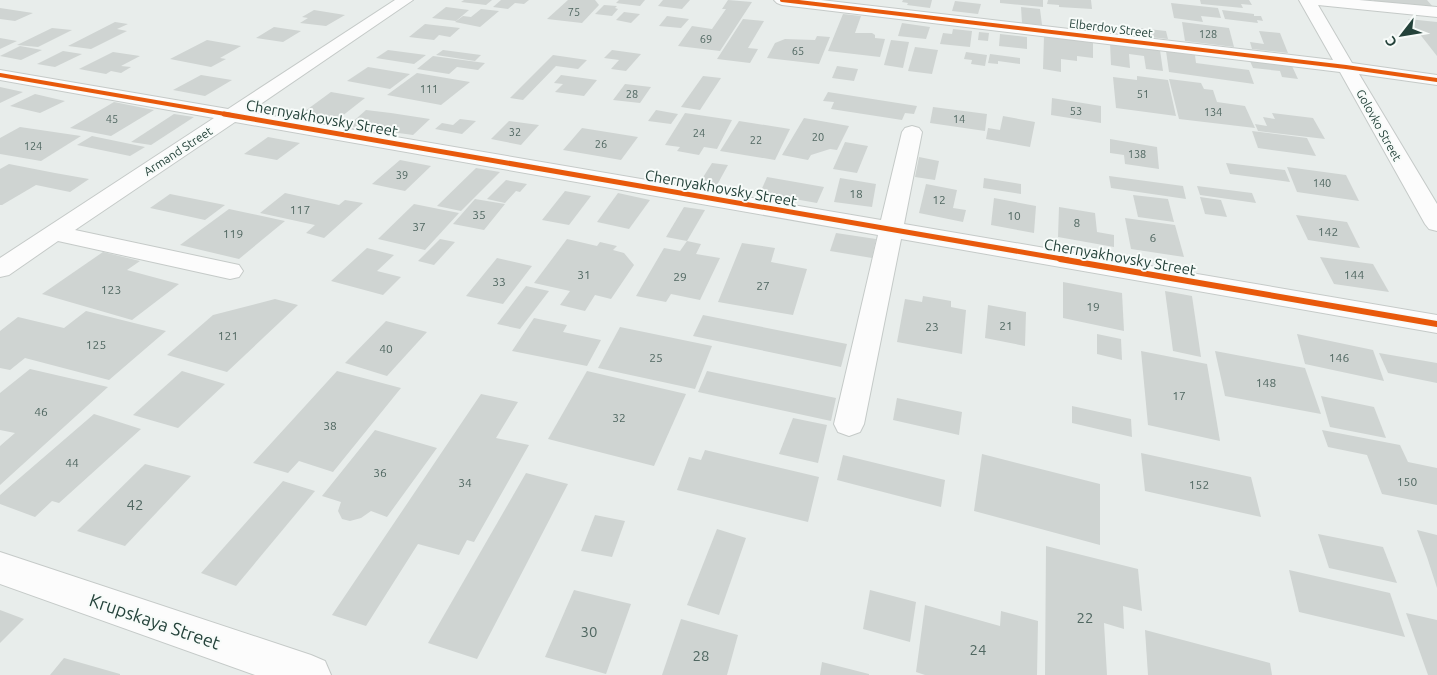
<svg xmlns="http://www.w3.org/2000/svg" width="1437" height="675" font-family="Ubuntu,sans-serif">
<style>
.building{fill:#cfd4d2}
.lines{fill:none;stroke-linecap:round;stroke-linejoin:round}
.minor-casing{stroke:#c5cac8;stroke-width:2}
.minor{fill:#fcfcfc;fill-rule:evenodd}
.cycleway-far2-casing{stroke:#f7fbf9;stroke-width:5.5}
.cycleway-far1-casing{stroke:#f7fbf9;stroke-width:8}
.cycleway-casing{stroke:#f7fbf9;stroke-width:9}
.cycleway-far2{stroke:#e8590c;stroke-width:4}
.cycleway-far1{stroke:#e8590c;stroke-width:5}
.cycleway{stroke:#e8590c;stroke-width:6}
.labels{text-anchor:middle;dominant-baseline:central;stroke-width:4;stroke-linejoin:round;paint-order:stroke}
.far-number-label{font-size:11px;fill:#506761}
.far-street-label{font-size:12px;fill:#24423a;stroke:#f7fbf9}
.number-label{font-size:12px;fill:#506761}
.street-label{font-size:15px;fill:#24423a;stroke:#f7fbf9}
.near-number-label{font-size:15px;fill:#506761}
.near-street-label{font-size:18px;fill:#24423a;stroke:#f7fbf9}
</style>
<rect width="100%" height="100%" fill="#e8edeb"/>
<!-- building -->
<g class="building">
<path d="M464,0H492L486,5L461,2Z"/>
<path d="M501,0H529L524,4L515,3L508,9L493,7Z"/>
<path d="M568,0H595L599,5L582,23L547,19Z"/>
<path d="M619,0H645L640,6L616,3Z"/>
<path d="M663,0H690L682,9L658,6Z"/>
<path d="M728,0L752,2L720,51L678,46L692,26L712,29L726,9H722Z"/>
<path d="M903,0H932L930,8L907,5L908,3L902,2Z"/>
<path d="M1000,0H1043V7L1000,3Z"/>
<path d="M1048,0H1091L1092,9L1059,7V5L1047,4Z"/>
<path d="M1200,0H1249L1252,5L1241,4L1243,8L1201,4Z"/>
<path d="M1374,0H1427L1433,7L1373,1Z"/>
<path d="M955,1L981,4L978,14L952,11Z"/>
<path d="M1171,3L1218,8L1221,18L1201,16L1203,22L1174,18Z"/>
<path d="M604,5L617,6L615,8L618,9L612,16L595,14Z"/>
<path d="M446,7L469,10L456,21L432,18Z"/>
<path d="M1021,7L1040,9L1042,25L1022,23Z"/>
<path d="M0,8L33,13L15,21L0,19Z"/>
<path d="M481,9L499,11L480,27L455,22L463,16L471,17Z"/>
<path d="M314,10L345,15L326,26L300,23L308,18L302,17Z"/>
<path d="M1222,10L1254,14V16H1261L1263,21L1257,20L1258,23L1225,19Z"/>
<path d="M624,12L640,14L631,23L616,20Z"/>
<path d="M843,14L861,16L855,33H872L875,35V38L885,39L880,57L828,51Z"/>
<path d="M667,16L689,19L681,28L659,26Z"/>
<path d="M743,19L764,21L748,48L758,49L750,63L717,59Z"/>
<path d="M1408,19L1437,22V56Z"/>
<path d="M115,22L128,24L117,29L127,31L91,49L68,46Z"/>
<path d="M1182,22L1229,28L1234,47L1185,41Z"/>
<path d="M902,23L930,27L926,39L898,36Z"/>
<path d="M425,24L460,28L450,37L439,35L434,40L409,37Z"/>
<path d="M274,27L301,31L283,42L256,38Z"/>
<path d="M1130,27L1166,31L1168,39L1131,35Z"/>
<path d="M52,28L72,30L38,47L17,45Z"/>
<path d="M953,29L972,31L970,47L940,44L943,33L952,34Z"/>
<path d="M1259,31L1280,33L1288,53L1252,49L1250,42L1264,44Z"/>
<path d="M979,32L989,33L988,41L978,40Z"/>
<path d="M1000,34L1027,37V49L999,46Z"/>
<path d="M817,36L830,37L819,64L767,58L775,43L785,39L815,40Z"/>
<path d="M1044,36L1093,42V58L1077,56V61L1061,59V72L1043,69Z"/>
<path d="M0,38L17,41L0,49Z"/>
<path d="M207,40L241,46L220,58L226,59L211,67L170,59Z"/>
<path d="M891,40L909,42L903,68L884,65Z"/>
<path d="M1110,43L1160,50L1163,71L1146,69L1144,56L1129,54L1130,68L1111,65Z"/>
<path d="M20,46L42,50L21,60L0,56Z"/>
<path d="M915,47L938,50L932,74L908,71Z"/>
<path d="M388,50L426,55L414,64L376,58Z"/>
<path d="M443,50L481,55L475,61L436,55Z"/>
<path d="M612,50L641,54L626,71L611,69L619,60L604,58Z"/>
<path d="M63,51L82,54L55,67L37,64Z"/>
<path d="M1166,51L1195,55L1196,63L1249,70L1254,84L1169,72Z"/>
<path d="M113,52L140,56L121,66L131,67L121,73L111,71L106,74L79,69Z"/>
<path d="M966,52L987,55L985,66L971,64L972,60L964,59Z"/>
<path d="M990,54L1020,58V64L998,61V64L988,63Z"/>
<path d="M553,55L587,60L578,69L556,66L523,100L510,98Z"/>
<path d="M433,56L485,63L478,70L457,67L449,74L417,69Z"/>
<path d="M1250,61L1292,66L1298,79L1282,77L1280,71L1253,68Z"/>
<path d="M837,66L858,69L854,81L832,78Z"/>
<path d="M368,67L410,74L390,89L347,81Z"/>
<path d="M417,73L470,82L441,105L387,95Z"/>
<path d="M201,75L232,80L205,96L173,90Z"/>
<path d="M561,75L597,80L584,96L555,92L563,84L554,83Z"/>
<path d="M703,76L721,78L700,110L681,107Z"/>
<path d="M1137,76L1168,80L1176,116L1116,108L1113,77L1137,80Z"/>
<path d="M1169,79L1201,83L1204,89L1213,90L1217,102L1245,106L1255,128L1179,119Z"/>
<path d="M625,84L651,87L640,103L613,100Z"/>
<path d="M0,87L23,92L0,103Z"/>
<path d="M331,92L365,98L337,120L301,114Z"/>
<path d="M828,92L917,106L914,114L905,113L902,120L831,109L834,102L823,101Z"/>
<path d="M35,94L65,101L40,113L10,106Z"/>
<path d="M1052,98L1101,106V123L1051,115Z"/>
<path d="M114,102L154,110L111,136L70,128Z"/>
<path d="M933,107L987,114L985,131L930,123Z"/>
<path d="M366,110L391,113L430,119L413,135L348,126Z"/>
<path d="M656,110L678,114L671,124L648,121Z"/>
<path d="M685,113L732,120L717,149L704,147L699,155L677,151L680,147L665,145Z"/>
<path d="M1272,113L1313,118L1325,139L1258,131L1255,124L1267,126L1263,117L1275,119Z"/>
<path d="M174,114L194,117L151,145L131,142Z"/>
<path d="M1003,116L1035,122L1030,147L986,139L988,128L1000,130Z"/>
<path d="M804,118L849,126L837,150L830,149L811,155L808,160L782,155Z"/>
<path d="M460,119L476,121L462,134L435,129L442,123L453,125Z"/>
<path d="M509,121L539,125L521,145L491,139Z"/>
<path d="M739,121L790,129L775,160L720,151Z"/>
<path d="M20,127L81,136L41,161L0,154V138Z"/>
<path d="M582,128L638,137L621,160L563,150Z"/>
<path d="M1252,131L1307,138L1316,156L1258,148Z"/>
<path d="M92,136L145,147L130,156L77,145Z"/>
<path d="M268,137L300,143L277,160L244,154Z"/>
<path d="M1110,139L1157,147L1159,169L1125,164L1124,155L1110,153Z"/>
<path d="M845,142L868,146L857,173L833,169Z"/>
<path d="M919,157L939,161L935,180L915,177Z"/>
<path d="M400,160L431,166L405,191L372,184Z"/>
<path d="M712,163L728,165L717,185L700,182Z"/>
<path d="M1226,163L1285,170L1290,182L1230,174Z"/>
<path d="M9,164L55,173L89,179L70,192L36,185L2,205H0V169Z"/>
<path d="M1287,167L1346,175L1359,201L1297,192Z"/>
<path d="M476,168L500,172L461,211L437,206Z"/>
<path d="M1109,176L1183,186L1186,199L1111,188Z"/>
<path d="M767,177L824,187L817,203L760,193Z"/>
<path d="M840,178L876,184L872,207L834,202Z"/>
<path d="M984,178L1021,184V194L983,188Z"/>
<path d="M506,180L527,184L520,192L516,191L505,203L487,199Z"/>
<path d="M926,184L957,190L953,208L966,210L963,222L919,213Z"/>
<path d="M1197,186L1252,193L1256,203L1200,195Z"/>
<path d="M565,191L591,196L569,225L542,220Z"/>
<path d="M285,193L339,205L345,200L363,203L324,238L306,233L315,225L260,213Z"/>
<path d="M618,193L650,200L629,229L597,222Z"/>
<path d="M170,194L225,205L205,220L150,208Z"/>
<path d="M1133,195L1168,199L1174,222L1138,217Z"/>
<path d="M1200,197L1221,200L1227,217L1205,214Z"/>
<path d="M994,198L1036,206L1034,233L991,225Z"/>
<path d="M475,199L505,204L484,230L453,224Z"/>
<path d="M414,204L459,213L425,250L378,239Z"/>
<path d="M684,207L705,210L687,241L666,237Z"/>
<path d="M1059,207L1095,213L1097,232L1114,235V247L1058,237Z"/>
<path d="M229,209L285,221L239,259L180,245Z"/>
<path d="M1296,215L1347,222L1360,248L1308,240Z"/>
<path d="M1125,218L1175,225L1184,257L1131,249Z"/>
<path d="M836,233L876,239L872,258L830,251Z"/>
<path d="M440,239L455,242L434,265L418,261Z"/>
<path d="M567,239L597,246L600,242L617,246L613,250L624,253L634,265L611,299L595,295L585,311L560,305L570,291L534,283Z"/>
<path d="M687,241L701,244L696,254L720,258L700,300L671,294L666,302L636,296L664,248L680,251Z"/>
<path d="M742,243L775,248L771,262L807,269L793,315L718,302Z"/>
<path d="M367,248L394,255L377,271L401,277L383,295L331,281Z"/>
<path d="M103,252L140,261L127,270L179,284L132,320L42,294Z"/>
<path d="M1320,257L1373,264L1389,292L1334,284Z"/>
<path d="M497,258L532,266L503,304L466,296Z"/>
<path d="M1063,282L1122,293L1124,331L1063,318Z"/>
<path d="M526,286L549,291L520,329L497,324Z"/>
<path d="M1165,291L1192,296L1201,357L1173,351Z"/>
<path d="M923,296L951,301V307L966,310L962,354L897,342L905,299L922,302Z"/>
<path d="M275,299L298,305L227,372L167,355L213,315Z"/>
<path d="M988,305L1026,312L1025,346L985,338Z"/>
<path d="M86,311L166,331L109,380L25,358L10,370L0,368V331L18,317L64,328Z"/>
<path d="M703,315L847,344L841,367L693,336Z"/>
<path d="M534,318L567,325L563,332L601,340L587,366L512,351Z"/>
<path d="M386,321L427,332L387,376L345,363Z"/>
<path d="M620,327L712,346L695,389L598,368Z"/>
<path d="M1097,334L1121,339L1122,360L1097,354Z"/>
<path d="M1297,334L1373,350L1384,381L1305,364Z"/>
<path d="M1141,351L1207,364L1220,441L1148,425Z"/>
<path d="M1215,351L1305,368L1321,414L1225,396Z"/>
<path d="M1379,353L1437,363V383L1388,373Z"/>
<path d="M30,369L108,387L0,485V446L15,433L0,430V393Z"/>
<path d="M182,371L225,384L178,428L133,415Z"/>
<path d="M337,371L401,388L333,472L299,461L288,473L253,463Z"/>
<path d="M587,371L686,394L654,466L548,439Z"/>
<path d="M707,371L836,398L831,421L698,392Z"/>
<path d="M481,394L518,402L496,438L529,445L474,542L467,540L459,555L418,544L366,626L332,615Z"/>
<path d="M1321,396L1374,407L1386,438L1330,427Z"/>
<path d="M897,398L962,412L959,435L893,420Z"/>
<path d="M1072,406L1131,419L1132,437L1072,423Z"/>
<path d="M94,414L141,429L59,503L52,501L35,517L0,504V495Z"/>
<path d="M793,418L827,425L818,463L779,454Z"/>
<path d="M375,430L437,448L387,517L371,511L361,518L350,521L342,519L338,511L341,502L322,496Z"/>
<path d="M1322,430L1400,445L1408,462L1437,468V505L1382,494L1367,455L1328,447Z"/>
<path d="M705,450L819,477L808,522L677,490L689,457L701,460Z"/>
<path d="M1141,453L1251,477L1261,517L1145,491Z"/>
<path d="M982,454L1100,484V545L974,511Z"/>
<path d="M843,455L945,480L941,507L837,480Z"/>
<path d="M145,464L191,476L125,546L77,531Z"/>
<path d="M526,473L568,484L477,659L428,643Z"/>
<path d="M283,481L315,491L236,586L201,573Z"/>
<path d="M595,515L625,521L612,557L581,551Z"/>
<path d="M717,529L746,538L719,615L687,605Z"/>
<path d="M1417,530L1437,535V588L1427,557Z"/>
<path d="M1318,534L1383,547L1397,583L1329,568Z"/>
<path d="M1046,546L1138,569L1142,611L1123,606L1124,629L1104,623L1107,675H1045Z"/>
<path d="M1289,570L1390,593L1405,637L1299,612Z"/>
<path d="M574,590L631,604L606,674L545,657Z"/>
<path d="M870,590L916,602L910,642L863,629Z"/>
<path d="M925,605L1000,626L1001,611L1038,621L1037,675H925L916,672Z"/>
<path d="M0,610L24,619L0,643Z"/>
<path d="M1406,613L1437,620V675H1428Z"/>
<path d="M681,619L738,635L727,675H662Z"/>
<path d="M1145,630L1270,663L1272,675H1148Z"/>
<path d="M64,658L120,674V675H50Z"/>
<path d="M822,662L869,674V675H820Z"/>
</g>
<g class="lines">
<!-- minor casing -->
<g class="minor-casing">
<g id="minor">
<path d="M395,0H413L249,112L881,220L902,132L905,128L912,126L919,128L922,132L904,224L1437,315V333L901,239L864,424L860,432L849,436L838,432L834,424L878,235L235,122L75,230L239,265L243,271L239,277L230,279L58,241L9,275L0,277V258L214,118L0,80V70L228,109Z"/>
<path d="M774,0H821L1333,60L1299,0H1359L1437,7V17L1318,5L1352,63L1437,75V85L1359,74L1437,204V231L1429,229L1425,224L1340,72L782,5L777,3Z"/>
<path d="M0,552L311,655L325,661L331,675H255L0,584Z"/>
</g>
</g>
<!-- minor -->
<use href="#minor" class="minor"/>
<!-- cycleway-far2 casing -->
<g class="cycleway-far2-casing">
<g id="cycleway-far2">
<path d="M782,0L1346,67L1437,80"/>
<path d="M0,75L231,115"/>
</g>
</g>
<!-- cycleway-far1 casing -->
<g class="cycleway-far1-casing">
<path id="cycleway-far1" d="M224,114L1068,260"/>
</g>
<!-- cycleway casing -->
<g class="cycleway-casing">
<path id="cycleway" d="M1060,259L1437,324"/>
</g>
<!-- cycleway-far2 -->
<use href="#cycleway-far2" class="cycleway-far2"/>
<!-- cycleway-far1 -->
<use href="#cycleway-far1" class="cycleway-far1"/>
<!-- cycleway -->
<use href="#cycleway" class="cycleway"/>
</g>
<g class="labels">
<!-- far-number labels -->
<g class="far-number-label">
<text x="574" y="12">75</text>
<text x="1208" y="34">128</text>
<text x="706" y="39">69</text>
<text x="798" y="51">65</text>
<text x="429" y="89">111</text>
<text x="632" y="94">28</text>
<text x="1143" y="94">51</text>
<text x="1076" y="111">53</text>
<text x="1213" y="112">134</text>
<text x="112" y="119">45</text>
<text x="959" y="119">14</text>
<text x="515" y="132">32</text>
<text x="699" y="133">24</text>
<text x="818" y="137">20</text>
<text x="756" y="140">22</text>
<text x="601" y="144">26</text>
<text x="33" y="146">124</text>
<text x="1137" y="154">138</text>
<text x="402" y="175">39</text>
<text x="1322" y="183">140</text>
</g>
<!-- far-street labels -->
<g class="far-street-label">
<text transform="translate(1111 28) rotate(7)">Elberdov Street</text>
<text transform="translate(1379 125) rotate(61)">Golovko Street</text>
<text transform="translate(178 151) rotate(-33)">Armand Street</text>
</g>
<!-- number labels -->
<g class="number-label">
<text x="856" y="193">18</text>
<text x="939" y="199">12</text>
<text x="300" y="209">117</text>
<text x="479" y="214">35</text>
<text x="1014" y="215">10</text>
<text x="1077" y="222">8</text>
<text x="419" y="226">37</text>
<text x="1328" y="231">142</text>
<text x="233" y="233">119</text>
<text x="1153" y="237">6</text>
<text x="584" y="274">31</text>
<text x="1354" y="274">144</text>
<text x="680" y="276">29</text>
<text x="499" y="281">33</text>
<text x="763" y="285">27</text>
<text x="111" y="289">123</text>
<text x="1093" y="306">19</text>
<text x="1006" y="325">21</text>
<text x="932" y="326">23</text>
<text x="228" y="335">121</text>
<text x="96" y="344">125</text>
<text x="386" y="348">40</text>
<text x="656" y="357">25</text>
<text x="1339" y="357">146</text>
<text x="1266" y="382">148</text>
<text x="1179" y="395">17</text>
<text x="41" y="411">46</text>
<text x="619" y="417">32</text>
<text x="330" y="425">38</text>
<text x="72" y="462">44</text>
<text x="380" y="472">36</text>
<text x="1407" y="481">150</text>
<text x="465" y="482">34</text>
<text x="1199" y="484">152</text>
</g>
<!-- street labels -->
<g class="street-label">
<text transform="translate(322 118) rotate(10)">Chernyakhovsky Street</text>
<text transform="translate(721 188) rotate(10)">Chernyakhovsky Street</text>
<text transform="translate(1120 257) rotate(10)">Chernyakhovsky Street</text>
</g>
<!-- near-number labels -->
<g class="near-number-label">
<text x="135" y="504">42</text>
<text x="1085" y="617">22</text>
<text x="589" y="631">30</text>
<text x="978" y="649">24</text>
<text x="701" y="655">28</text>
</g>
<!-- near-street labels -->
<g class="near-street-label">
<text transform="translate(155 621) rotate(19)">Krupskaya Street</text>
</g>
</g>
<!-- north arrow -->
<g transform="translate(1402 35) rotate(239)" stroke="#f7fbf9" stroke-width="4" paint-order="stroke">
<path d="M0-4L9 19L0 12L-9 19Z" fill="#24423a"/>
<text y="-8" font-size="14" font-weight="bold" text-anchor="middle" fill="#24423a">С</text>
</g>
</svg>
